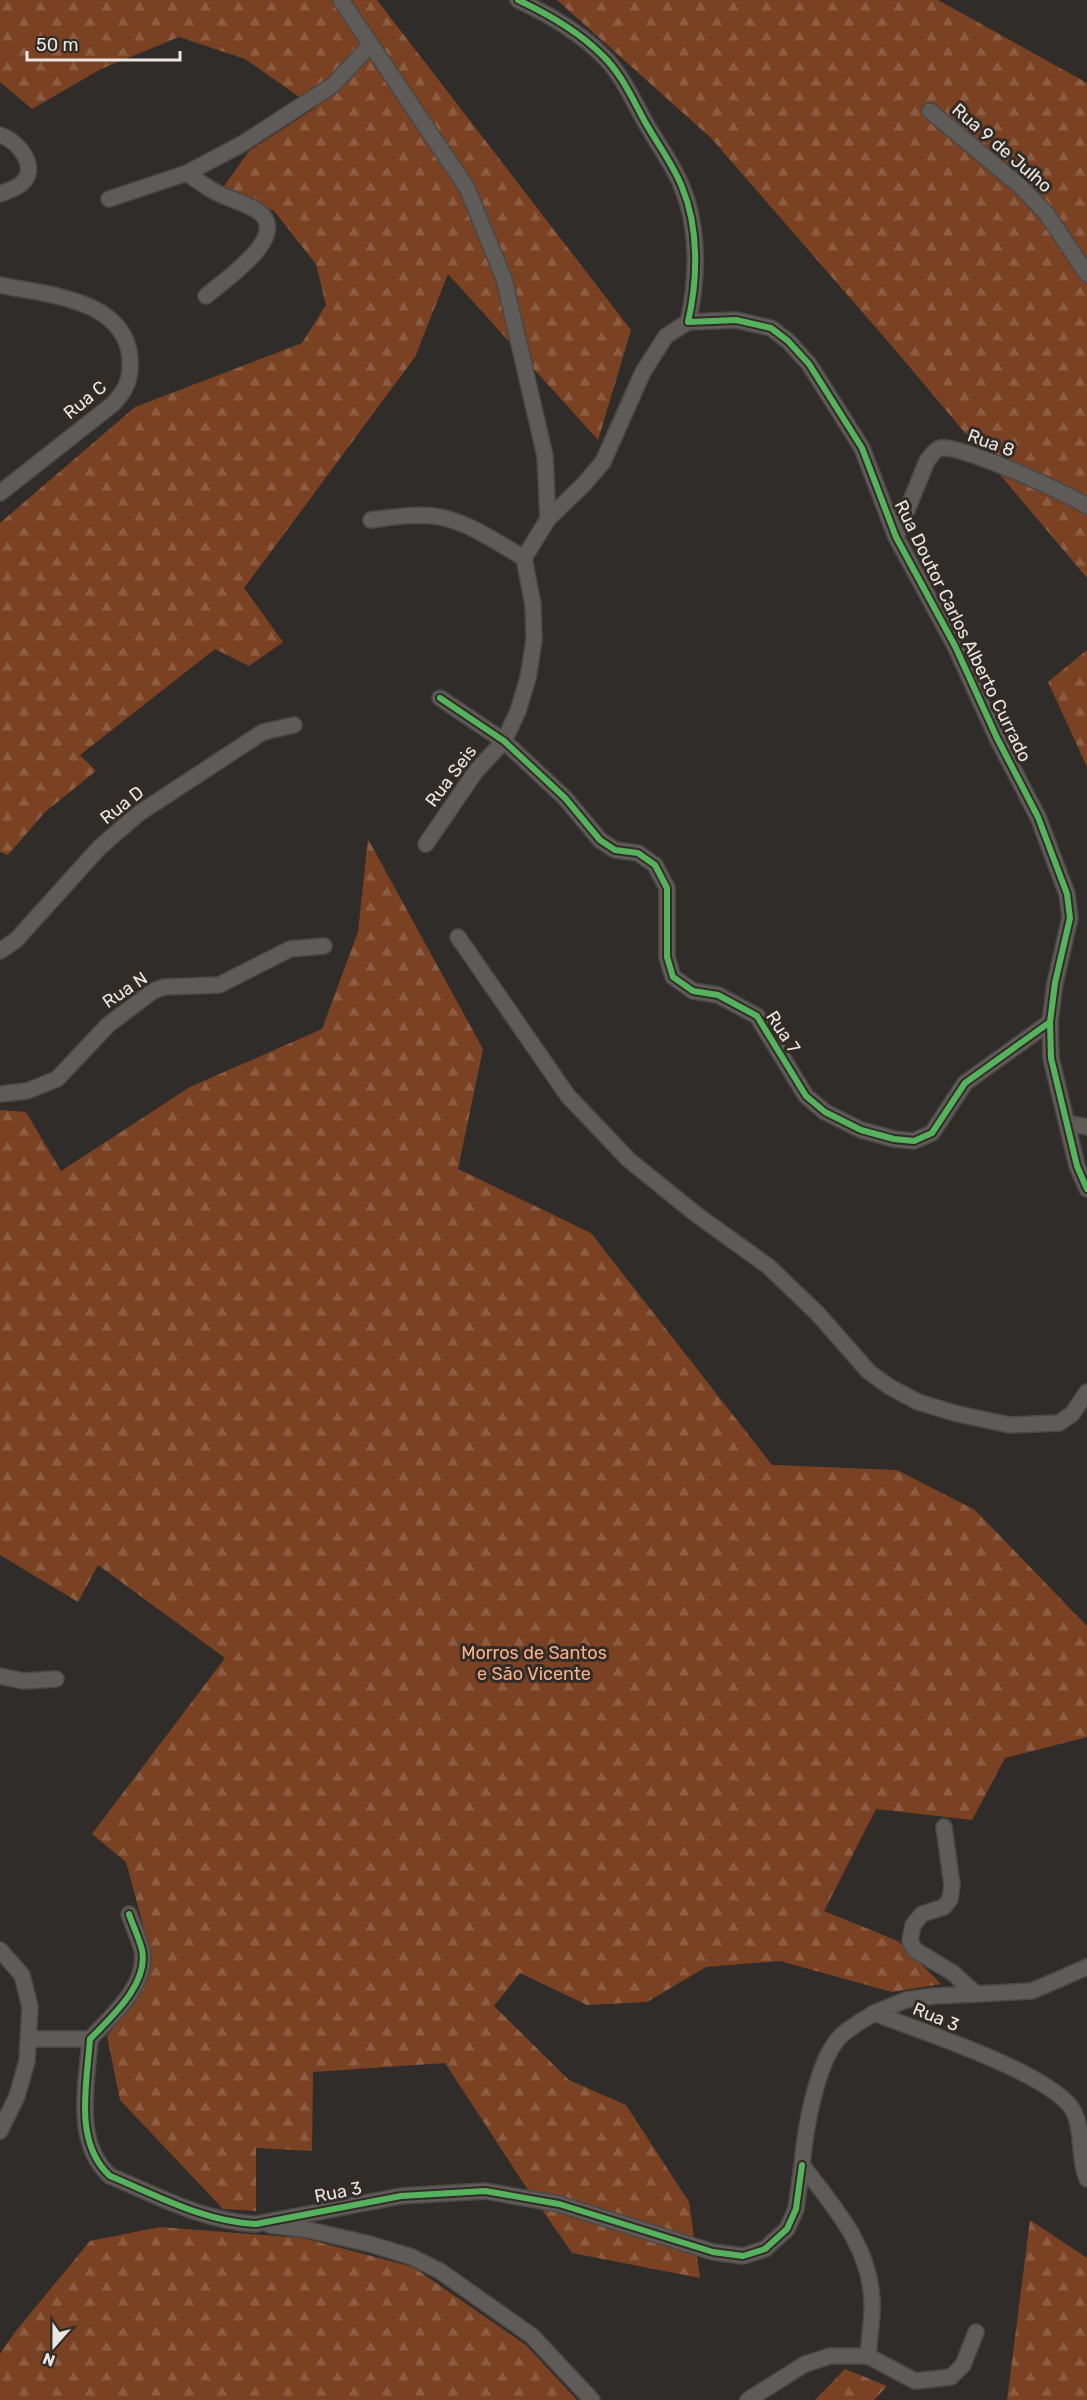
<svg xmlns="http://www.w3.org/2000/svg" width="1087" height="2400" font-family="Rubik,sans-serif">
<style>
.forest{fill:url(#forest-firs)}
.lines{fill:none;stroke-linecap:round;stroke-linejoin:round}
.minor-casing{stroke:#4a4745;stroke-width:18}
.minor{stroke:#5e5b59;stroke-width:15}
.cycleway-casing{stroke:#332b26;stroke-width:10}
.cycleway{stroke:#56b35d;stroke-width:6}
.labels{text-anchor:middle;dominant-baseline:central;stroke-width:6;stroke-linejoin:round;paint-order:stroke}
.street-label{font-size:18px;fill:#ece6e3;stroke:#332b26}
.park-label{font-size:18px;fill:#faaf87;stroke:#332b26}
</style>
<defs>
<pattern id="forest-firs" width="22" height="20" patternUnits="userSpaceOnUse" patternTransform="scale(1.5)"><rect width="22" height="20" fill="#7a4223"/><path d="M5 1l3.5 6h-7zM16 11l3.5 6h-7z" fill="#8d5d43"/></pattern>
</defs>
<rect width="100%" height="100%" fill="#302c29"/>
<!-- forest -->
<g class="forest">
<path d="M0,0H377L631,330L598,440L448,274L415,357L244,588L283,642L249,666L215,649L80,755L96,771L45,812L8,855L0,852V523L135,407L302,343L326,305L316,264L274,211L220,192L249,151L315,108L245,59L179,37L101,69L32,109L0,82Z"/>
<path d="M557,0H938L1087,83V578L897,352L711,138Z"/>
<path d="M1087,650V767L1048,682Z"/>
<path d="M368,839L483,1049L458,1169L591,1233L772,1465L897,1470L975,1510L1087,1626V1737L1005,1758L972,1820L876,1809L824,1911L898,1941L941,1984L892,1992L780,1961L706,1967L647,2002L587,2005L520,1973L494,2006L569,2080L626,2105L689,2202L700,2278L572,2253L522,2181L445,2063L313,2072L312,2151L256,2148V2211L223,2209L120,2100L107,2036L141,1992L152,1958L126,1862L92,1834L225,1658L98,1565L78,1602L0,1555V1110L26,1112L61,1171L190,1087L322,1029L358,932Z"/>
<path d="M1030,2220L1087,2258V2400H1007Z"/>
<path d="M160,2227L303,2238L413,2267L526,2345L577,2400H0V2354L15,2332L90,2241Z"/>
<path d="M845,2369L887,2386L874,2400H815Z"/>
</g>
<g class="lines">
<!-- minor casing -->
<g class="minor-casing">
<g id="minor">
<path d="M341,0L467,188L504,279L545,456L548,519"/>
<path d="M518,0C548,14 579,32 602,55C621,73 632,98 644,120C656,142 673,164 682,187C699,228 698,279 688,322L736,320L771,328L788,341L809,364L862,448L896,537L955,646L997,738L1038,817L1067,894L1070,918L1055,983L1050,1022L1051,1058L1077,1166L1087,1189"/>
<path d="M930,111L1019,185L1046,213L1087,274"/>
<path d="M0,135C16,140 37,163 25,180C19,188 9,190 0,194"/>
<path d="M187,173C194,178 202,184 210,189C224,198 242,201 256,210C295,234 223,281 206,296"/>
<path d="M109,199L187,173L242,144L333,85L370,45"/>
<path d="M0,285C45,295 126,298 130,359C131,379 127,389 113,404L0,493"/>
<path d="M371,520C394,517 417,513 440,517C470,523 498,543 524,558"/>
<path d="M896,537L927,461C931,456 934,450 940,448C960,444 1067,493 1087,506"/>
<path d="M440,698L504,741L565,798L600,840L615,850L638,853L655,865L667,888V957L673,977L693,991L718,995L757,1016L806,1096L825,1112L861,1130L894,1139L914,1141L932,1133L965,1083L1050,1022"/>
<path d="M426,844L476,771L504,741L518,711L528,678L534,640L533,605L524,558L548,519L584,484L603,462L643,372L666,336L688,322"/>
<path d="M458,937L568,1096L629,1160L697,1215L768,1266L818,1314L869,1372L890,1387L918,1402L958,1414L1010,1425L1059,1423L1072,1414L1087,1392"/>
<path d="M0,951L16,940L100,847L138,814L263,732L294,725"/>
<path d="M0,1094L27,1091L57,1079L108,1025L153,991L164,987L219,985L290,949L324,946"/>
<path d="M1067,1123L1087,1127"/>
<path d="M0,1676L23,1681L56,1679"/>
<path d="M944,1827L952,1885L950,1899L944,1907L922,1914L913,1925L910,1941L915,1950L953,1973L976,1994L1032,1991L1087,1967"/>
<path d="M129,1914C133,1926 139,1938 142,1950C149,1984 111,2017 90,2039C87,2084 73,2142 110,2176C156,2195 205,2222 256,2224L401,2196L485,2191L559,2204L713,2252L743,2256L765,2249L787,2229L796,2209L802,2165"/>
<path d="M0,1950L22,1975L30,2007L27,2061L17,2096L0,2131"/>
<path d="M874,2013L906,2000L934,1996L976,1994"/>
<path d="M30,2039H90"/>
<path d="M270,2225L309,2230L370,2244L412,2257L440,2271L532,2336L592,2400"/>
<path d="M976,2332L963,2365L951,2377L915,2381L868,2356C869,2338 873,2319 872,2301C870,2246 834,2207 802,2165C805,2131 817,2056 843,2034C852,2026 864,2020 874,2013C917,2030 1055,2074 1074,2112C1084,2133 1078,2158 1087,2179"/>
<path d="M748,2400L805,2364L830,2356H868"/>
</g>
</g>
<!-- minor -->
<use href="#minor" class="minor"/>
<!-- cycleway casing -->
<g class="cycleway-casing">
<g id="cycleway">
<path d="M518,0C548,14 579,32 602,55C621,73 632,98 644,120C656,142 673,164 682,187C699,228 698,279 688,322L736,320L771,328L788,341L809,364L862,448L896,537L955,646L997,738L1038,817L1067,894L1070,918L1055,983L1050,1022L1051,1058L1077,1166L1087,1189"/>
<path d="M440,698L504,741L565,798L600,840L615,850L638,853L655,865L667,888V957L673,977L693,991L718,995L757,1016L806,1096L825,1112L861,1130L894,1139L914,1141L932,1133L965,1083L1050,1022"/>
<path d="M129,1914C133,1926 139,1938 142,1950C149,1984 111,2017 90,2039C87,2084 73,2142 110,2176C156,2195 205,2222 256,2224L401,2196L485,2191L559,2204L713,2252L743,2256L765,2249L787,2229L796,2209L802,2165"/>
</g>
</g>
<!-- cycleway -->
<use href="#cycleway" class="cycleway"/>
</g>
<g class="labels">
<!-- street labels -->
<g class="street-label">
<text transform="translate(1002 148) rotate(41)">Rua 9 de Julho</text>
<text transform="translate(85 400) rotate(-39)">Rua C</text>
<text transform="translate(991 443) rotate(20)">Rua 8</text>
<text transform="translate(963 631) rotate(64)">Rua Doutor Carlos Alberto Currado</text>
<text transform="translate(451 776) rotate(-53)">Rua Seis</text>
<text transform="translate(122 805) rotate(-38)">Rua D</text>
<text transform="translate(125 990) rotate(-34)">Rua N</text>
<text transform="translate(783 1032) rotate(57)">Rua 7</text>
<text transform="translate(936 2017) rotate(22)">Rua 3</text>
<text transform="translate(338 2192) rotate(-11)">Rua 3</text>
</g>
<!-- park labels -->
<g class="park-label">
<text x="534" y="1653">Morros de Santos<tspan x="534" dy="21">e São Vicente</tspan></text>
</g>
</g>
<!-- north arrow -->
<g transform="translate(54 2346) rotate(201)" stroke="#332b26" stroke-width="4.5" paint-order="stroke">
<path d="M0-4.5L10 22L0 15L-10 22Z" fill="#ece6e3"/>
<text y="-9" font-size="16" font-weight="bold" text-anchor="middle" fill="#ece6e3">N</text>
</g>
<!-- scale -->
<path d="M27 51v9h153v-9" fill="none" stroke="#ece6e3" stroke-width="3"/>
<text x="36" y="51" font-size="18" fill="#ece6e3" stroke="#332b26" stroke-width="4.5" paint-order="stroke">50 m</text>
</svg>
